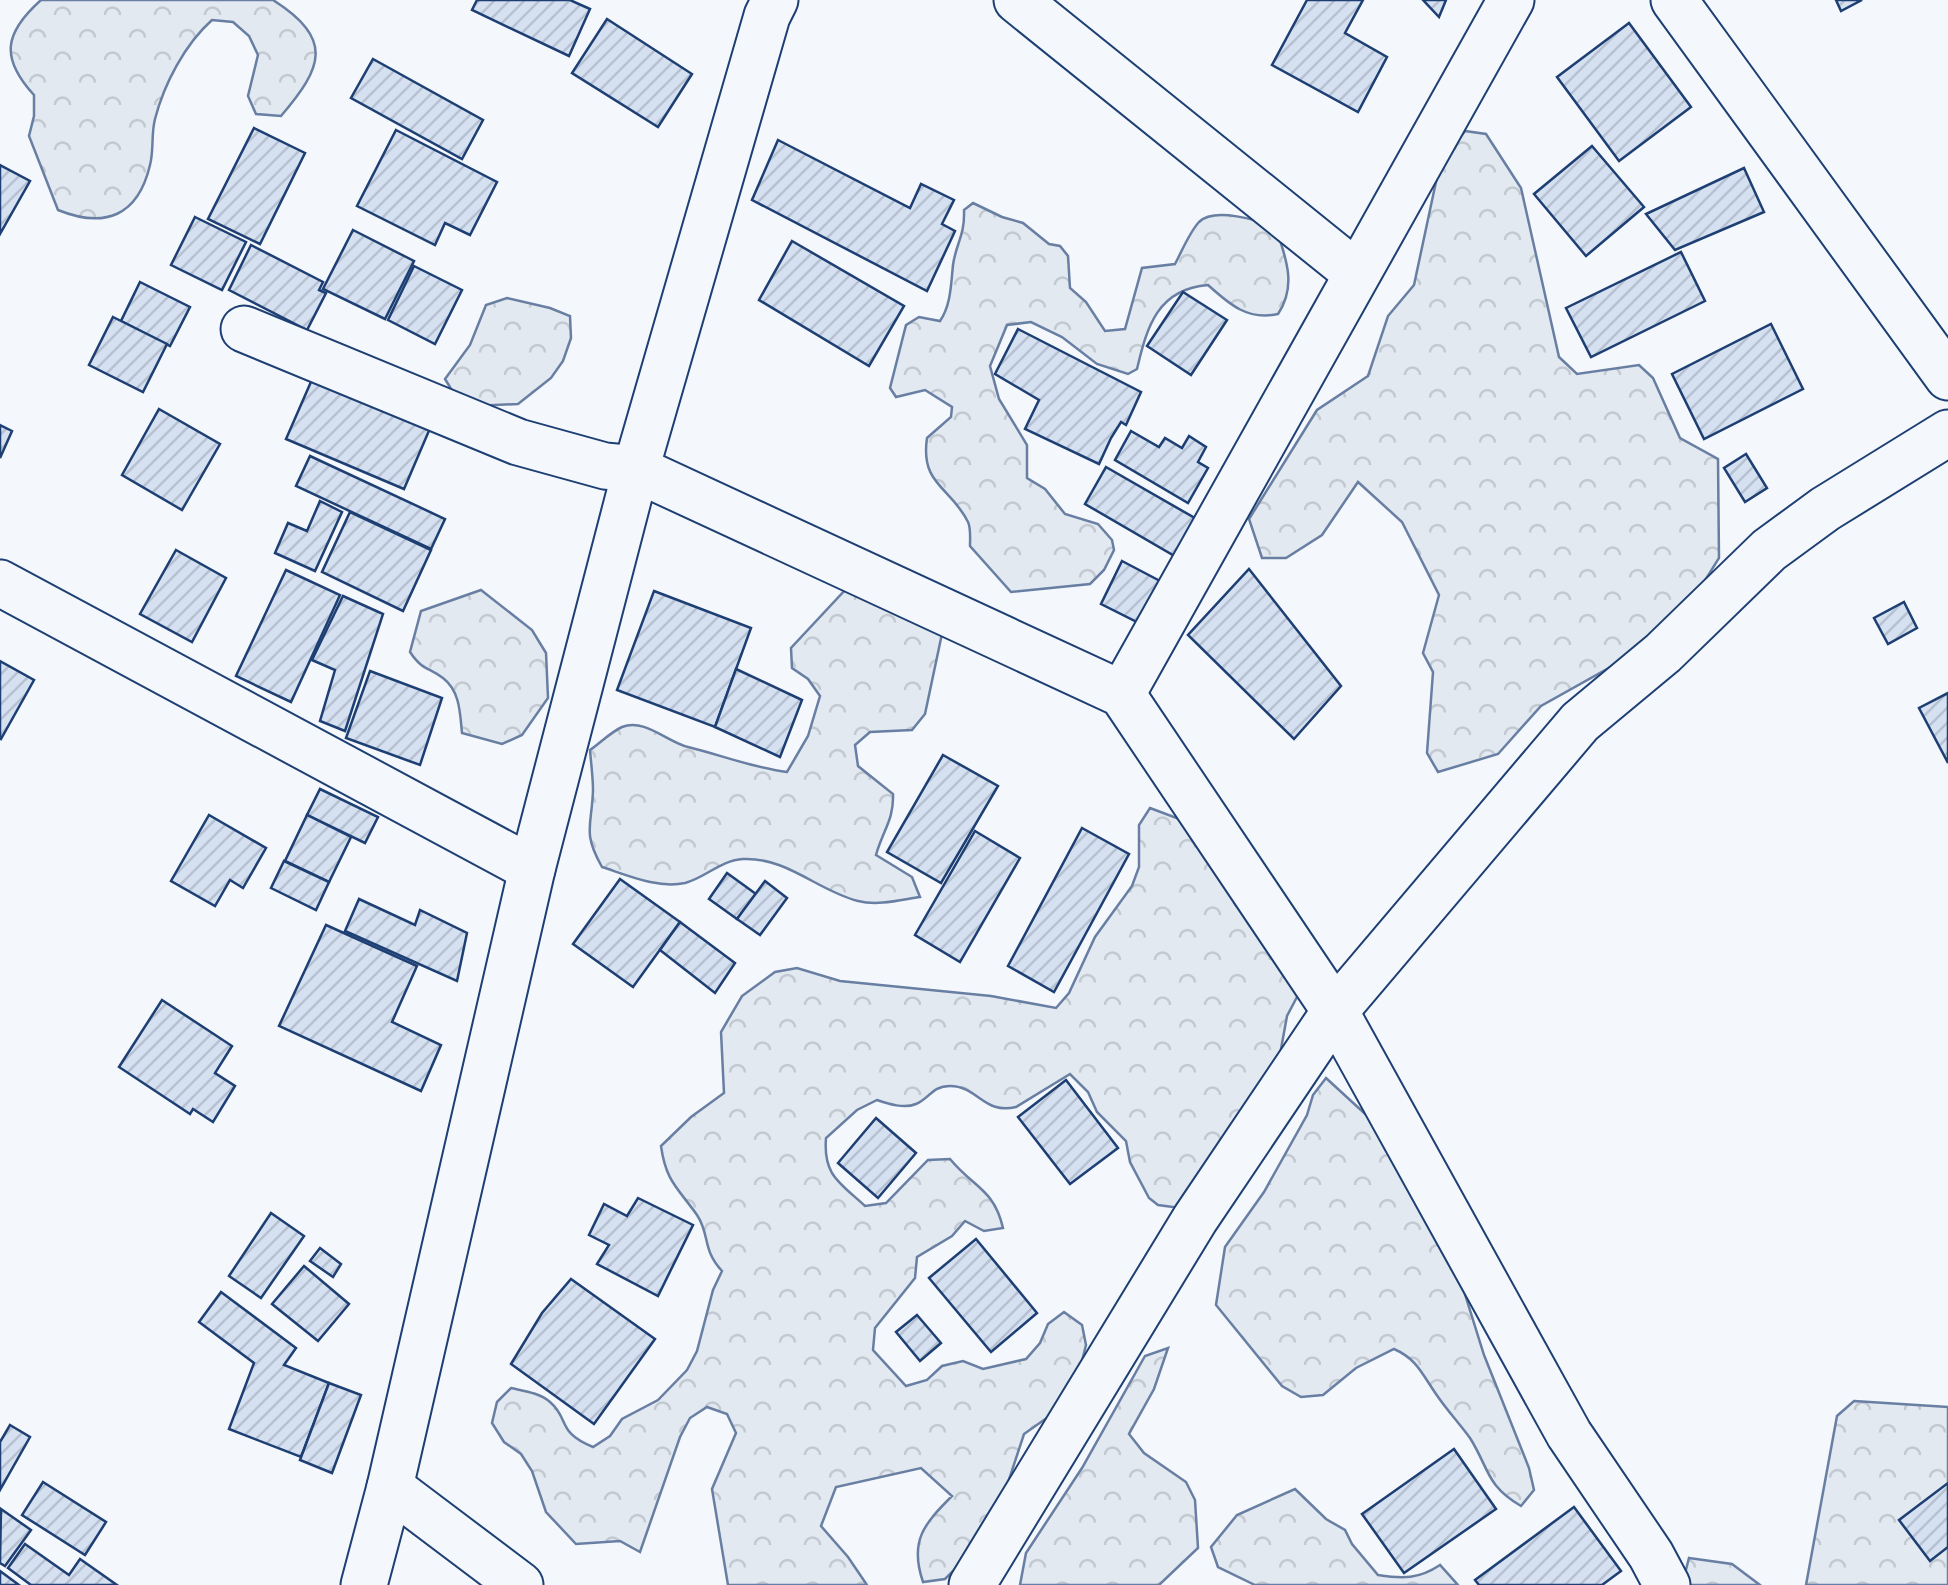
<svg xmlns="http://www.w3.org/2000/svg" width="1948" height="1585" font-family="'DM Sans',sans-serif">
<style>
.forest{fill:url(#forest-crowns);stroke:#687fa3;stroke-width:2.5}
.building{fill:url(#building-hatch);stroke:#1d3f73;stroke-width:2.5}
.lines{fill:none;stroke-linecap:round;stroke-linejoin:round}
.street-casing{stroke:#1d3f73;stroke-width:49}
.street{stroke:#f4f7fb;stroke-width:45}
</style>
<defs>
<pattern id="forest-crowns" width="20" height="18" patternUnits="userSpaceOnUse" patternTransform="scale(2.5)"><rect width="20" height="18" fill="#e3e9f0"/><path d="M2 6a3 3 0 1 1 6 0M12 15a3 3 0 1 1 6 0" fill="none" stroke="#c2c9d1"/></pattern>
<pattern id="building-hatch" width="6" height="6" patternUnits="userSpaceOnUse" patternTransform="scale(2.5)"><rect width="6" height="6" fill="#d5e0f0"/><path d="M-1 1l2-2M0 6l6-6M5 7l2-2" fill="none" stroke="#b6c1d1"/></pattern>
</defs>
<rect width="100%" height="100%" fill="#f4f7fb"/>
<!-- forest -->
<g class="forest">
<path d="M41,0H273C334,39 323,67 281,116L256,114L248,96L258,55L249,36L233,22L212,20C185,44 164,84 155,119C151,134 154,150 150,165C138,216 105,229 58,210L29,136L34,116V95C0,58 4,33 41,0Z"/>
<path d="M1465,131L1486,134L1521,188L1559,357L1577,374L1639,365L1653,378L1680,438L1718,459L1719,558L1673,632L1541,706L1498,754L1438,772L1427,753L1433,672L1423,653L1439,595L1402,522L1358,482L1322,535L1286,558H1262L1249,519L1317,410L1368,376L1388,316L1414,285L1440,163Z"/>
<path d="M973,203L1002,217L1023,223L1049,244L1060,246L1068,256L1070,288L1086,302L1105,331L1125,329L1142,268L1175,264C1182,251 1189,233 1199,222C1214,207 1259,220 1276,228C1286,258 1297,286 1278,314C1248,321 1229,304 1208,285C1158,289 1147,326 1137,369L1128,374L1097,364L1062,337L1031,322L1007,325L990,366L999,399L1027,445V478L1045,489L1065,514L1098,524L1112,540L1114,550L1104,570L1090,584L1011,592L970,546C970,539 971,528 968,522C951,487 920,485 927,438L951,417L952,407L925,390L896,397L890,388L906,325L919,317L940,321C951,305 951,284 953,265C956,243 965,236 964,210Z"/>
<path d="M507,298L550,308L570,316L571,338L563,361L551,378L518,404L474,406L456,397L445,379L470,345L486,305Z"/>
<path d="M847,588L943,629L925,714L912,730L870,732L855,745L858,766L893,794C894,820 883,830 876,855L912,877L920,897C900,900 878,906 858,901C818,891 787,857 743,859C721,860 705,878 685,883C658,889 627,875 602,867C582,832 592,826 593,790C593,777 591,763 590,750C600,743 611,732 622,727C645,718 667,742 688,747C721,755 754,768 787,772L808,736L820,696L808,679L792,668L791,648Z"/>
<path d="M481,590L532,630L546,653L548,698L522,735L502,744L462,733C460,713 460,691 443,678C428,667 422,670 410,652L421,611Z"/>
<path d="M1150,808L1190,823L1219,860L1235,904L1288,966L1297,985V997L1287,1016L1279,1060L1254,1107L1229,1127L1226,1137L1180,1208L1158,1205L1149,1198L1130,1162L1126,1141L1097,1112L1088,1092L1070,1074L1016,1107C984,1115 978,1086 950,1086C932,1086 930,1098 916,1104C904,1109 889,1104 877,1100L857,1110L826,1138C823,1175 839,1182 865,1206L886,1203L928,1160L950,1159C974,1188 994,1189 1003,1228L984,1231L965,1221L952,1236L917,1257L915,1278L875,1328L873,1350L906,1386L927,1380L942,1366L963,1361L983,1369L1026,1359L1040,1343L1048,1324L1064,1312L1082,1325L1086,1345L1080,1369L1061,1408L1024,1434L991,1534L945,1579L923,1582C909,1541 924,1524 952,1496L921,1468L836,1487L821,1526L848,1557L867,1585H728L712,1489L736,1433L727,1414L707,1407L690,1418L680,1437L640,1552L620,1541L576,1544L546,1512L532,1471L521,1454L504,1442L492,1423L497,1402L511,1388C524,1391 540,1393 550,1402C570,1419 556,1432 593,1447L610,1436L622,1419L658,1400L687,1370L697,1351L713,1290L722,1271C702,1250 710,1234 697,1215C678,1188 666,1182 661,1146L691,1117L724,1093L721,1032L742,996L775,972L797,968L840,981L991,996L1056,1008L1069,993L1095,937L1132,886L1139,867V825Z"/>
<path d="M1326,1078L1374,1122L1463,1288L1484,1355L1529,1468L1534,1490L1521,1506C1486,1486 1489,1468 1470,1438C1459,1423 1446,1409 1436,1394C1422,1374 1417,1359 1394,1349L1356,1368L1323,1395L1301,1397L1282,1386L1216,1305L1225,1247L1264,1192L1307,1115L1313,1095Z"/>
<path d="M1168,1348L1154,1389L1129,1434L1144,1453L1186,1482L1195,1500L1198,1548L1159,1585H1020L1026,1553L1082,1468L1145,1356Z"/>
<path d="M1854,1401L1948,1407V1585H1806L1837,1416Z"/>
<path d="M1295,1489L1326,1519L1345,1530L1352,1544L1378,1575C1403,1579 1419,1579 1440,1565L1458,1585H1255L1218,1567L1211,1547L1237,1515Z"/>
<path d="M1689,1558L1732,1564L1760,1585H1682Z"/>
</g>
<!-- building -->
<g class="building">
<path d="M477,0H570L590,9L569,56L472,10Z"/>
<path d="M1307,0H1363L1345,33L1387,57L1358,112L1272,65Z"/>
<path d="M1423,0H1446L1439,17Z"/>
<path d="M1836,0H1862L1841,11Z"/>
<path d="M607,19L692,74L658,127L572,73Z"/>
<path d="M1629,23L1691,107L1619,161L1557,77Z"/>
<path d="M373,59L483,120L462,159L351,98Z"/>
<path d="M254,128L305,153L260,244L208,219Z"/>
<path d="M396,130L497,182L470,235L445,223L435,245L357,206Z"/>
<path d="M778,140L910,208L921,184L954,200L942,224L955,231L927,291L752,200Z"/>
<path d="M1592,146L1644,207L1586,256L1534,194Z"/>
<path d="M0,165L30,181L0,234Z"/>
<path d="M1744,168L1764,212L1675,250L1646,214Z"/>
<path d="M195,217L246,242L222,290L171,265Z"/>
<path d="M353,230L414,261L385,319L323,289Z"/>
<path d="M792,241L904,306L869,366L759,300Z"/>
<path d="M251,245L323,282L319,290L326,293L307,330L229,290Z"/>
<path d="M1681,252L1705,301L1591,357L1566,308Z"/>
<path d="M414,266L462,290L435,344L388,320Z"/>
<path d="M140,282L190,307L170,346L121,321Z"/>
<path d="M1183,292L1227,320L1191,375L1147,346Z"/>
<path d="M113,317L167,344L143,392L89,365Z"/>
<path d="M1771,324L1803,389L1704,439L1672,374Z"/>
<path d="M1018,329L1141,392L1126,425L1121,422L1111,438L1099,464L1025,429L1039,400L995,374Z"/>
<path d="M314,375L431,426L404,489L286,439Z"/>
<path d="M159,409L220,444L182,510L122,475Z"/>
<path d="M0,425L12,431L0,458Z"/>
<path d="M1131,431L1159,447L1165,438L1182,448L1189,436L1206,447L1198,462L1208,468L1188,503L1115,460Z"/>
<path d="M1746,454L1767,488L1745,502L1724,468Z"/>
<path d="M310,456L445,519L431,549L296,486Z"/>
<path d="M1106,467L1200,521L1178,558L1085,504Z"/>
<path d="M320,501L342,512L315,571L275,553L288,523L307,531Z"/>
<path d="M350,512L431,550L403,611L322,572Z"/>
<path d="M176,550L226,578L192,642L140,614Z"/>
<path d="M1122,561L1160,581L1139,623L1101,604Z"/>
<path d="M1249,569L1341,686L1294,739L1188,635Z"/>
<path d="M286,570L340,595L291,702L236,676Z"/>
<path d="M654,591L751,628L715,727L617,690Z"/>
<path d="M343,596L383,614L345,731L320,721L335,670L312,660Z"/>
<path d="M1904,602L1917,628L1888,644L1874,618Z"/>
<path d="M0,661L34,680L1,739L0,738Z"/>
<path d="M736,669L802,700L780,757L715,727Z"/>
<path d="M370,671L442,698L420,765L346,738Z"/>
<path d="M1948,693V763L1919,708Z"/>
<path d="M943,755L998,786L941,883L887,852Z"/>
<path d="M320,789L378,817L365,843L307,815Z"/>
<path d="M209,815L266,848L243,888L230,880L215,906L171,881Z"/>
<path d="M307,815L351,837L329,882L285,861Z"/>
<path d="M1082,828L1129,854L1054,992L1008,966Z"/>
<path d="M975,831L1020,858L960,962L915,935Z"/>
<path d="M284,861L329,882L316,910L271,888Z"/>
<path d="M727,873L756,894L737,919L709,899Z"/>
<path d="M620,879L680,922L633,987L573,944Z"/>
<path d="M765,881L787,898L760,935L737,919Z"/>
<path d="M359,899L415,925L420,910L467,933L457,981L345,931Z"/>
<path d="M680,922L735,963L715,993L660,950Z"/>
<path d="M326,925L417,966L392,1022L441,1045L421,1091L279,1026Z"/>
<path d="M162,1000L232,1046L215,1073L235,1086L213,1122L193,1109L190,1114L119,1067Z"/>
<path d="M1066,1080L1118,1148L1070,1184L1018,1117Z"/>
<path d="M876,1118L916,1153L878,1198L838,1163Z"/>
<path d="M638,1198L693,1225L658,1296L597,1264L609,1245L589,1235L604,1204L627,1216Z"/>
<path d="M271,1213L304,1236L261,1298L229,1276Z"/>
<path d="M976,1239L1037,1313L991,1352L929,1278Z"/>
<path d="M320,1248L341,1264L333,1277L310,1261Z"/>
<path d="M304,1266L349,1304L318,1341L272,1304Z"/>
<path d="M571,1279L655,1339L594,1424L511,1364L542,1313Z"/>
<path d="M221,1292L296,1348L284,1365L329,1383L301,1457L229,1429L254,1363L199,1322Z"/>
<path d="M917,1315L941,1343L920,1361L896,1332Z"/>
<path d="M329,1383L361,1395L332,1473L300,1460Z"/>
<path d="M10,1425L30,1437L0,1490V1442Z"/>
<path d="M1454,1449L1496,1509L1404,1573L1362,1514Z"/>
<path d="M43,1482L106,1522L85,1555L22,1515Z"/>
<path d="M1948,1483V1547L1930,1561L1899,1520Z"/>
<path d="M1574,1507L1621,1571L1602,1585H1479L1475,1580Z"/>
<path d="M1,1509L31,1530L5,1566L0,1563Z"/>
<path d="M25,1544L69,1575L80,1559L117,1585H31L8,1568Z"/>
<path d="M0,1571L19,1585H0Z"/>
</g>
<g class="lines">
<!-- street casing -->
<g class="street-casing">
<g id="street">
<path d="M1017,0L1356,273"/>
<path d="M1674,0L1948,377"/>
<path d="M244,329L518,442L605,466L636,469L1122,694L1335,1011L1569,1434L1651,1555L1667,1585"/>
<path d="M0,583L532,869"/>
<path d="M1122,694L1511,0"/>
<path d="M390,1487L520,1585"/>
<path d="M364,1585L390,1487L532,869L636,469L767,16L775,0"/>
<path d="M972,1585L1195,1219L1335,1011L1580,722L1663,653L1769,550L1825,509L1948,433"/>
</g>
</g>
<!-- street -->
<use href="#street" class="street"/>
</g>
</svg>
